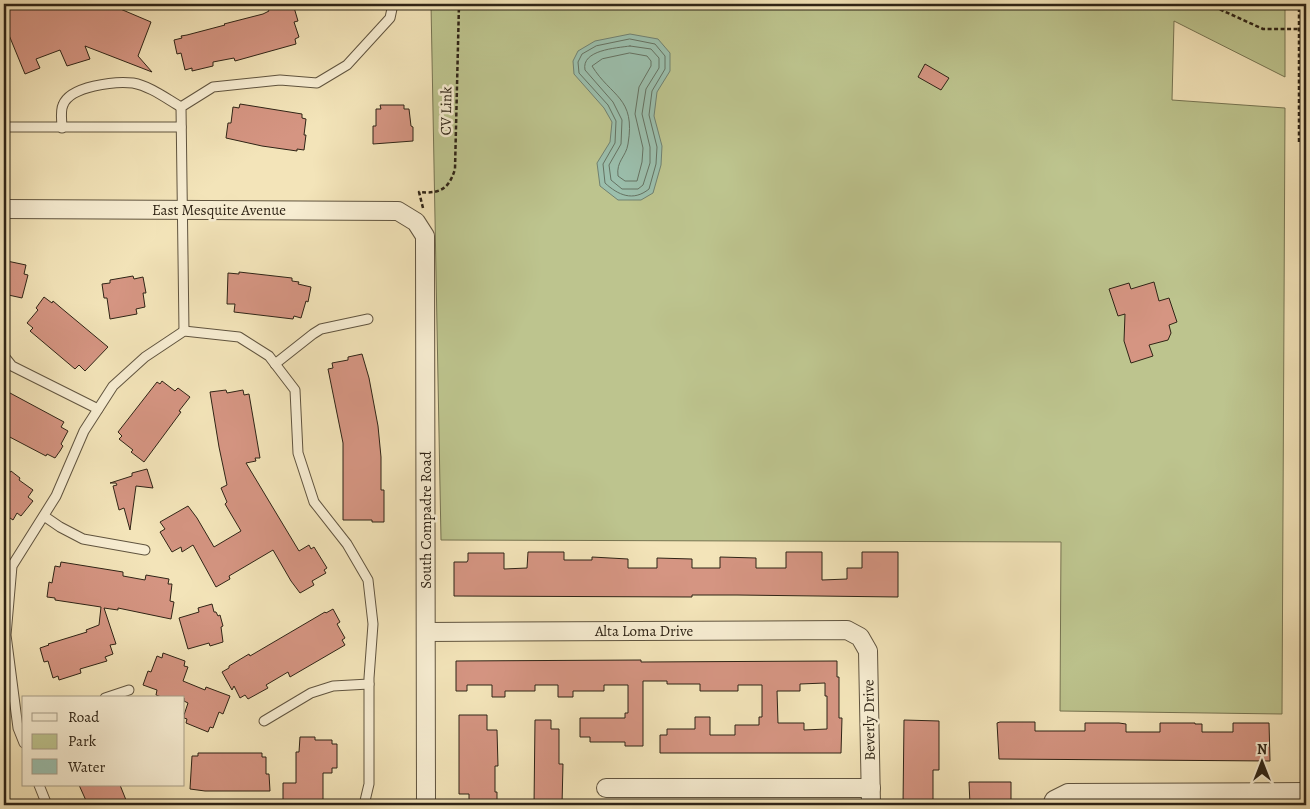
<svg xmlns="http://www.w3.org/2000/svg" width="1310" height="809" font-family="Alegreya,serif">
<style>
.green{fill:#bdc48e;stroke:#767452}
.water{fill:#9bbfad;stroke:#708171}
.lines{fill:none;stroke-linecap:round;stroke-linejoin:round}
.shore{stroke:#657262;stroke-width:1}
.building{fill:#d59582;stroke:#2f2416;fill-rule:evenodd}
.service-casing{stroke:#60543f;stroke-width:11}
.minor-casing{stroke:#60543f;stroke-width:20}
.path{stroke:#2f2416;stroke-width:2.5;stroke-dasharray:4 2.5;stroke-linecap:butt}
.service{stroke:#f7edd2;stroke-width:9}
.minor{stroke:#f7edd2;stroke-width:18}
.labels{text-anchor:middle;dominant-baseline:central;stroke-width:5;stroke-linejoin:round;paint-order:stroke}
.street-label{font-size:15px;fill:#2f2416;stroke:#f7edd2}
</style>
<rect width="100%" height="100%" fill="#f3e4b9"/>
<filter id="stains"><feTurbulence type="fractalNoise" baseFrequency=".004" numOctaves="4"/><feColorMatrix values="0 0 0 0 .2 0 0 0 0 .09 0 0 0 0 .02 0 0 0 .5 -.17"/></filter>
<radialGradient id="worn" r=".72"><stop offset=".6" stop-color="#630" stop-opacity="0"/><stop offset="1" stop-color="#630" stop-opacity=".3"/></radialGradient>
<!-- green -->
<path class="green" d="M431,4H1285V77L1174,21L1172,100L1285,108L1282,714L1060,711L1061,542L441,540Z"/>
<!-- water -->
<path class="water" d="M630,34L658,39L670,53V71L657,92L654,116L662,146L661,165L653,193L641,200H618L600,186L597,163L610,142L612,122L604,108L574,74L573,61L578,51L595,41Z"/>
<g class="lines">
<!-- shore -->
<g class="shore">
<path d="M630,39L655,44L665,56V69L652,91L649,115L657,147L656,164L649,189C633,202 618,195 605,183L603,164L615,143L616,121L608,105L579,73L578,62L582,54L596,46Z"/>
<path d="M630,46L651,49L659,58V68L646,89L642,114L650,147V163L643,185L638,189H622L611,180L609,165L621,144L622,120L613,102L585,70C581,50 616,48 630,46Z"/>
<path d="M630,53L647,56L651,61V66L639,87L635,114L643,148L642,162L637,181H625L618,176C616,161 626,157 628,144C636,97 611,97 592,66L602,59Z"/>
</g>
</g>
<!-- building -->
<g class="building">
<path d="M4,4H120L118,8L151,22L138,56L152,72L85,46L90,59L67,66L60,50L36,59L40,68L25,74L4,23Z"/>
<path d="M286,4H293L298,21L294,22L299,37L295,39L296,44L235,61L234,58L213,62V66L192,71V68L185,70L181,53L177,54L174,40L182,38L181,36L187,35L225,25L224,24L263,14L269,11L268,9Z"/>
<path d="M925,64L949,78L941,90L918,77Z"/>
<path d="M240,104L302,114V118L306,119L304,135H306L304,150L297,149V151L262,146L226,138L228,123H231L233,107L239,108Z"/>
<path d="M380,105H404V109H409L411,126L413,127V141L373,144V126H376V109H381Z"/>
<path d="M7,261L26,265L24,274L28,275L22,298L4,294V265H6Z"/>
<path d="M239,272L292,278V281L299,282L298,284L311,287L308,302L306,301L301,318L294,316L293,319L234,312L235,304H227L228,273L239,274Z"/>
<path d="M133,276L134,279L143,277L146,293H143L145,307L136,309L137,314L110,319L107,298H104L102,284L110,283V280Z"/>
<path d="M1154,282L1159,301L1169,298L1177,322L1169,325L1171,333L1168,340L1149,345L1153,356L1131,363L1124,341L1125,314L1118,316L1109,289L1129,283L1131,289Z"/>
<path d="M44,297L52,303L53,301L60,307L108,347L85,371L79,365L75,369L30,331L33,328L27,323L38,310L36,308Z"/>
<path d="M362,354L369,378L378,426L381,457V490H384V522H372V520H343V443L328,369L333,368L332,363L348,360V357Z"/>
<path d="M162,381L175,391L178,388L190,397L179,411L181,412L144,462L131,452L133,450L119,439L122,436L118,432L157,382L160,384Z"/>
<path d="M226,390L227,393L243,390L244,395L249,394L260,458H255L256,461L246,463L299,551L309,545L311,549L314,547L327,568L324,570L326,573L312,581L314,585L300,593L291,581L273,550L229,576L230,579L216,587L193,545L182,552L181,547L172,552L160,532L165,529L160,522L188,506L197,518L214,547L241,531L225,504L227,502L221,488L227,485L219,447L210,392Z"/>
<path d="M10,393L64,422L61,427L68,431L61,444L63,446L60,451L55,458L47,454L46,456L4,434V396L8,398Z"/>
<path d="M147,469L153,488L136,486L130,530L124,508L119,510L113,486L117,485L116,483H110L132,476V473Z"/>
<path d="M11,471L20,478L19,480L33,490L28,497L33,501L21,516L17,513L13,520L4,514V480Z"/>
<path d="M528,552H564V560H592V557L628,559V568H657V558L692,559V568H720V557L756,558V568H786V552H822V580L847,579V568H862V552H898V597L737,595H692V597L454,596V562H467L468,560V553H504V569L527,568Z"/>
<path d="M61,562L123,572V576L145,580L146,575L169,579L168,584H172L170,601L174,602L171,619L118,608V610L104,608L116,644L110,645L113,654L105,657L107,661L80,669L81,673L59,680L58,676L53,678L48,661L44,662L40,648L49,645L48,644L87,632L86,630L99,625L101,607L55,600V598L47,597L49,582L52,583L55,566L60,567Z"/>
<path d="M212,604L214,612H216L218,616L220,615L223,626L221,627L223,642L210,646L209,643L188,649L179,618L199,612L198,608Z"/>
<path d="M333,609L340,622L337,624L345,638L342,640L345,645L290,677L288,672L266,685L268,688L248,699L245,695L240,698L234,686L232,690L222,672L229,668V666L249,654L250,656L325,612L326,613Z"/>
<path d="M163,653L185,661L184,666L188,667L183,681L205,690L206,687L230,696L223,714L219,712L213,728L210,727L208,732L186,723L187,719L184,718V715L188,703L184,701V698H164L156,695L157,690L143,685L148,671L151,672L157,656L162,658Z"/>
<path d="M641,660V662L837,661V677H839V718H842L841,753H660V735H667V729H695V717H710V735H735V725H759V717H762V685H738V691H700V684H667V681H643V746H625V742H590V737H580V718H625V713H628V685H604V691H573V697H558V685H535V691H505V697H492V685H467V691H456V661ZM825,683V696H827V729L804,730V723H778L777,691H800V684Z"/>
<path d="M459,715H487V730H497L498,766H495V792H497V805H469V794H459Z"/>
<path d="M535,720H551V729H559V764H563L562,805H534Z"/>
<path d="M904,720L939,721V770H933V805H903Z"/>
<path d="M1000,722H1035V731H1085V723H1119L1126,724V732H1160V723H1195V724H1202V732H1233V723H1269L1270,761L999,759L997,723Z"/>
<path d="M300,737H315V740H332V744H337V768H332V773H323V805H283V783H296V752H299Z"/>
<path d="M198,753H262V757H266V774H269L270,791H205L190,789L192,756H198Z"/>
<path d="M969,782H1011V803H1002V805H970Z"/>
<path d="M79,785H120L128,805H88Z"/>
</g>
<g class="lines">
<!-- service casing -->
<g class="service-casing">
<g id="service">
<path d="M4,127H181"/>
<path d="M62,128C62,121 60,111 63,105C70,86 115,81 133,83C150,86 167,99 181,107"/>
<path d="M184,331L181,107L213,87L280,80L317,83L347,65L390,18L393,4"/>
<path d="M4,356L12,366L98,409"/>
<path d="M275,364L313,334L321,329L368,319"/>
<path d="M44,516L60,527L83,539L145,550"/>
<path d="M105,698L129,690"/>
<path d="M264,721L311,693L333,686L369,684"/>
<path d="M24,743L18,728L6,635L12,566L56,496L84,431L113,386L145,357L184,331L239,337L269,356L295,390L298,453L314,502L347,544L368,580L373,624L369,678V784L364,805"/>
<path d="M39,785L47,805"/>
</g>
</g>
<!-- minor casing -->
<g class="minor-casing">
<g id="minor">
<path d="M4,209L398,211L416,222L425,236L426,805"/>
<path d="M426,632L847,630L860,637L868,651L871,805"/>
<path d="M606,788H871"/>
<path d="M1052,805L1054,800L1068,793L1306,792"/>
</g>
</g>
<!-- path -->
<g class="path">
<path d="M177,4C189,9 200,9 213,4"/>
<path d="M1208,4L1263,29H1298"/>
<path d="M1299,142V4"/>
<path d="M423,208L419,192C440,194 449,189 455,169L459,4"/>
</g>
<!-- service -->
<use href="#service" class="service"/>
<!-- minor -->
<use href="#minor" class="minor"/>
</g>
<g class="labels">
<!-- street labels -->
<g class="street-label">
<text transform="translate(446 111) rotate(-89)">CV Link</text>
<text x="219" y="210">East Mesquite Avenue</text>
<text transform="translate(426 520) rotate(-90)">South Compadre Road</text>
<text x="644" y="631">Alta Loma Drive</text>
<text transform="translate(869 720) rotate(-91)">Beverly Drive</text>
</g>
</g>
<!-- margin -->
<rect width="1310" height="809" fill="none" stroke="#f3e4b9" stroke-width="20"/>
<rect x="5" y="5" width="1300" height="799" fill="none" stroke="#2f2416" stroke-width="2.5"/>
<rect x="10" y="10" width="1290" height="789" fill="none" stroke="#2f2416"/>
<!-- legend -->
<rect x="22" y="696" width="162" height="90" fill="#f7edd2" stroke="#a79d87"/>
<rect x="32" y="713" width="25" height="8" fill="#f7edd2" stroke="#a79d87"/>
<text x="68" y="722" font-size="15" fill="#2f2416">Road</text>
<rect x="32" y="734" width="25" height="15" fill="#bdc48e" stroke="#a79d87"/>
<text x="68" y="746" font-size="15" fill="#2f2416">Park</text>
<rect x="32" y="759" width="25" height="15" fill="#9bbfad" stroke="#a79d87"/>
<text x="68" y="772" font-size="15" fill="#2f2416">Water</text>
<!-- north arrow -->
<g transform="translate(1262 762)" stroke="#f7edd2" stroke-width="4" paint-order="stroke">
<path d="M0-4L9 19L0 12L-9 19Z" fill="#2f2416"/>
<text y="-8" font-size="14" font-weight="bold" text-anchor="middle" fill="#2f2416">N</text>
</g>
<rect width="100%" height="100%" filter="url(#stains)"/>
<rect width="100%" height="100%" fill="url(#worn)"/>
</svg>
